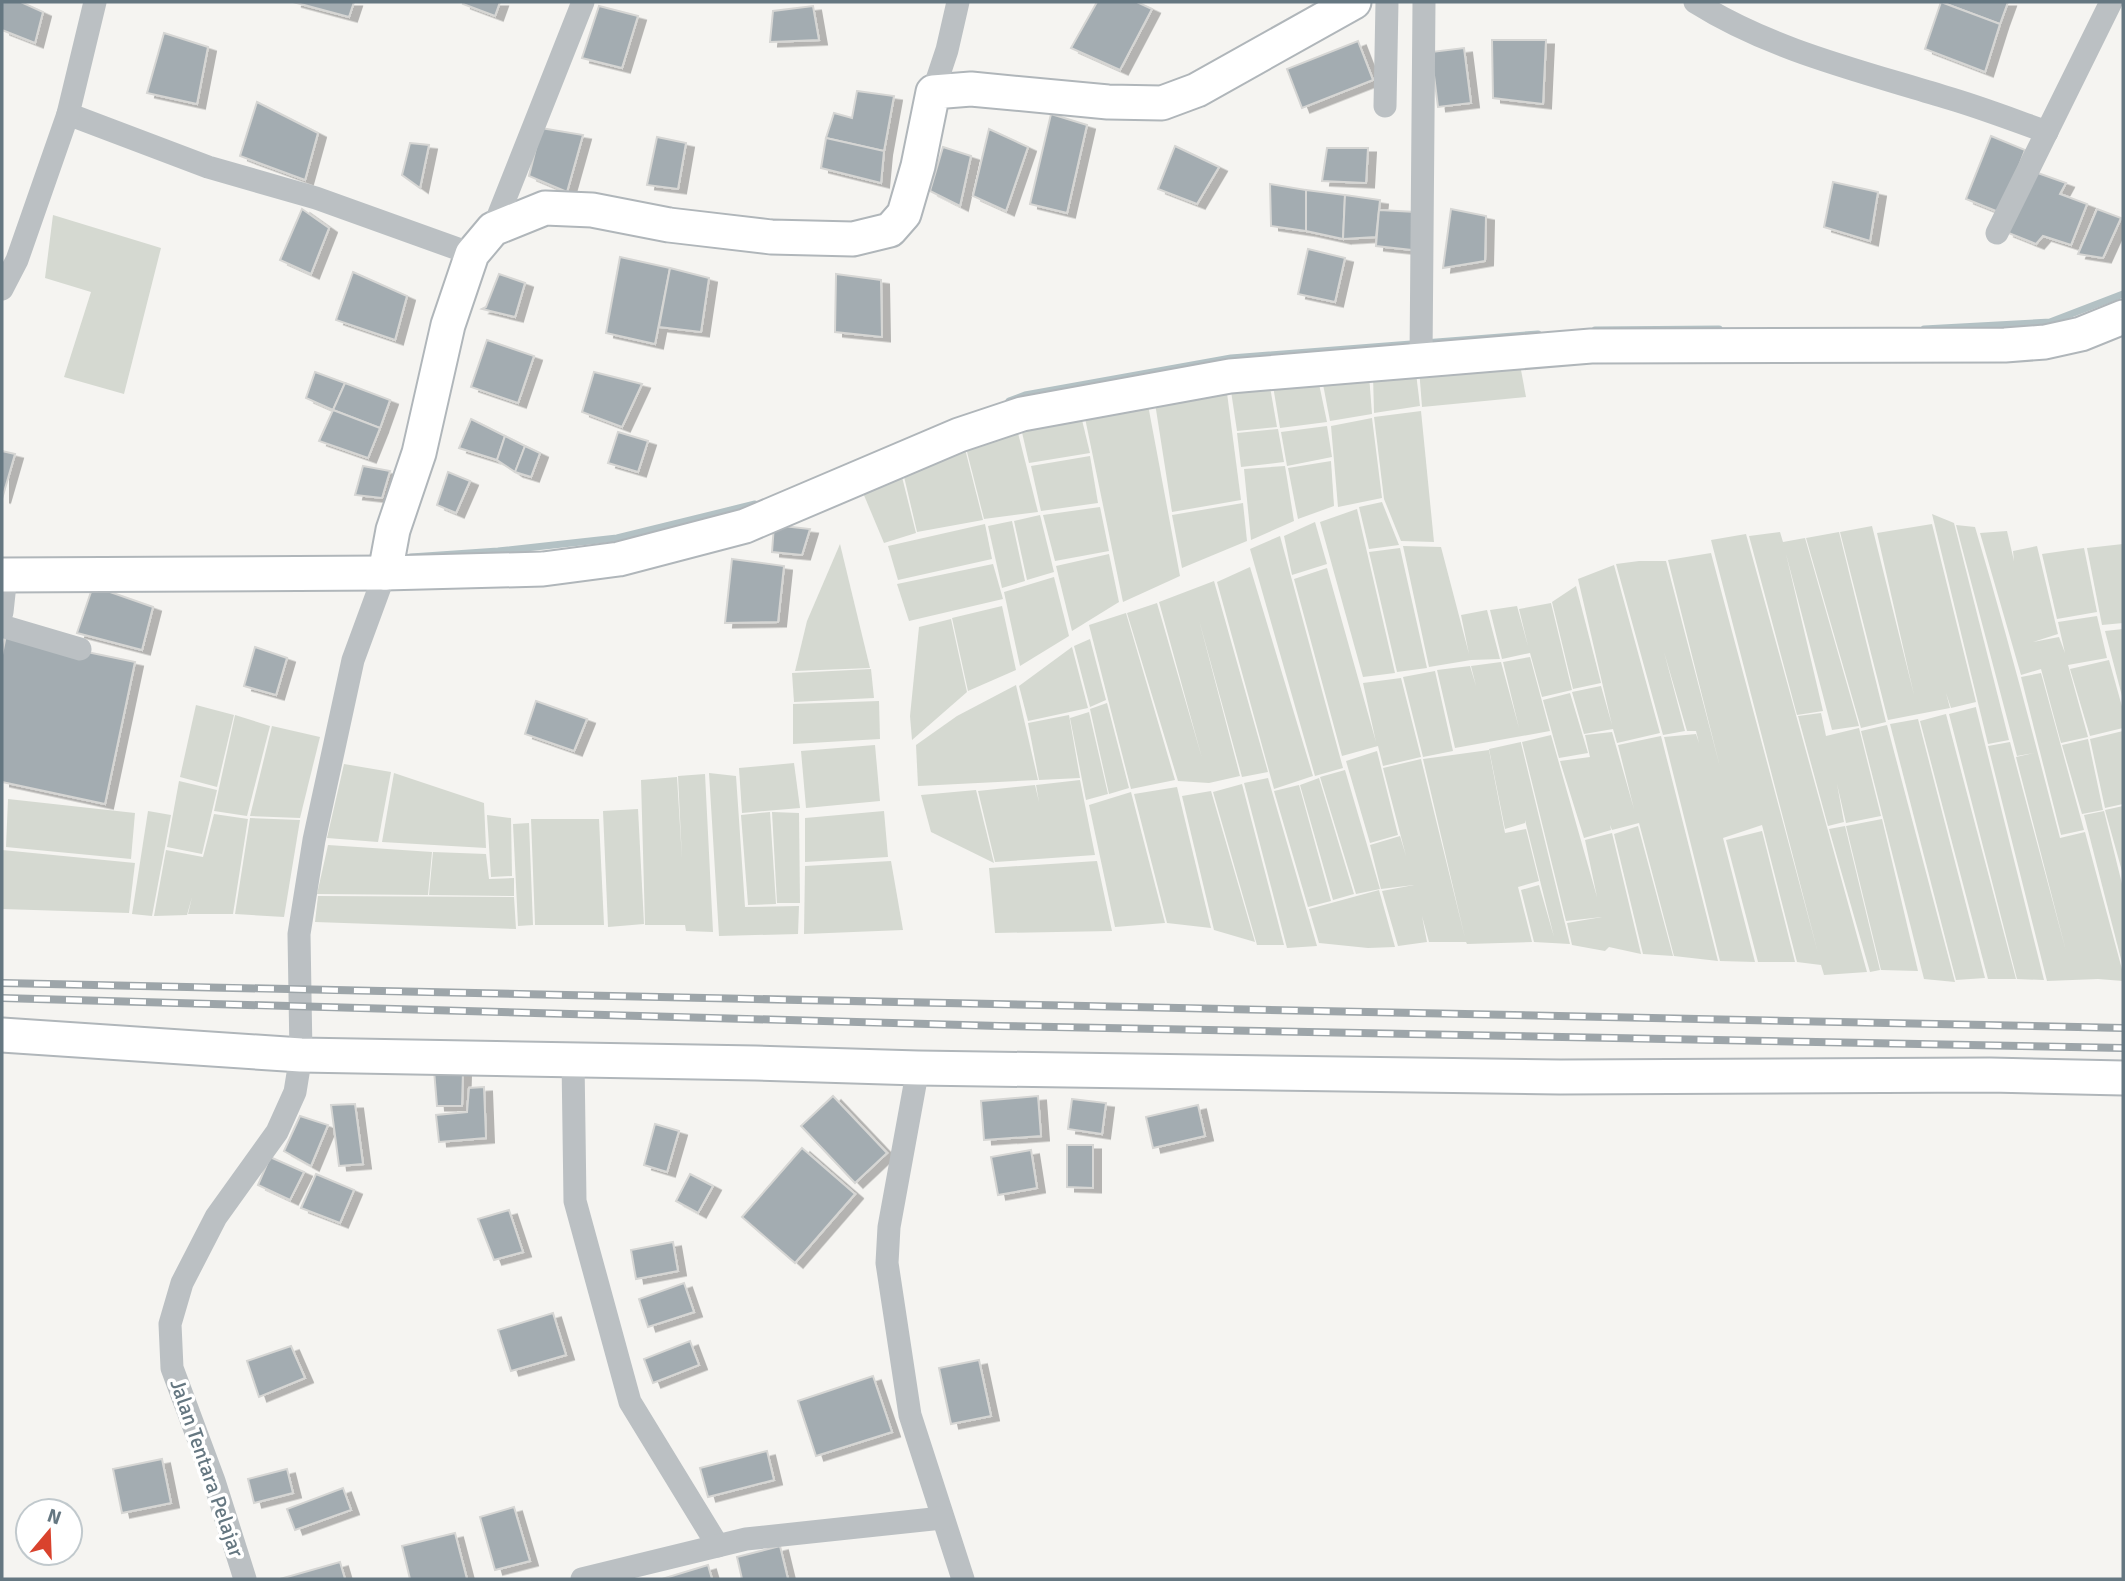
<svg xmlns="http://www.w3.org/2000/svg" width="2125" height="1581" font-family="Signika,sans-serif">
<style>
.green{fill:#d5d9d1}
.lines{fill:none;stroke-linecap:round;stroke-linejoin:round}
.stream{stroke:#b3c1c4;stroke-width:7}
.building{fill:#a3acb1;stroke:#d6d6d4;stroke-width:2;filter:url(#shadow)}
.secondary-casing{stroke:#b0b6ba;stroke-width:37}
.street{stroke:#bbc0c3;stroke-width:23}
.secondary{stroke:#fff;stroke-width:33}
.rail-casing{stroke:#9da5a9;stroke-width:8}
.rail{stroke:#fff;stroke-width:5;stroke-dasharray:16;stroke-linecap:butt}
.labels{text-anchor:middle;dominant-baseline:central;stroke-width:7;stroke-linejoin:round;paint-order:stroke}
.street-label{font-size:21px;fill:#657781;stroke:#fff}
</style>
<defs>
<filter id="shadow"><feDropShadow dx="8" dy="4.5" stdDeviation="0" flood-color="#0004"/></filter>
</defs>
<rect width="100%" height="100%" fill="#f5f4f1"/>
<!-- green -->
<g class="green">
<path d="M53,215L161,248L124,394L64,377L91,292L45,278Z"/>
<path d="M1519,359L1526,397L1422,407L1419,368Z"/>
<path d="M1416,373L1420,406L1374,413L1373,375Z"/>
<path d="M1369,375L1372,414L1330,421L1322,379Z"/>
<path d="M1318,379L1327,422L1280,428L1273,386Z"/>
<path d="M1270,387L1277,427L1237,431L1231,391Z"/>
<path d="M1227,393L1241,500L1172,512L1155,403Z"/>
<path d="M1148,405L1180,576L1123,602L1085,418Z"/>
<path d="M1421,411L1434,542L1401,541L1384,499L1374,417Z"/>
<path d="M1372,418L1382,498L1338,507L1331,426Z"/>
<path d="M1082,420L1090,453L1029,463L1021,428Z"/>
<path d="M1327,426L1332,457L1287,466L1281,432Z"/>
<path d="M1017,429L1038,512L984,519L964,440Z"/>
<path d="M1278,429L1284,462L1241,467L1237,433Z"/>
<path d="M963,441L983,520L917,532L902,468Z"/>
<path d="M1090,456L1098,503L1041,511L1031,466Z"/>
<path d="M1331,461L1334,506L1298,519L1288,468Z"/>
<path d="M1285,466L1294,521L1251,540L1244,469Z"/>
<path d="M900,469L916,533L884,543L861,488Z"/>
<path d="M1382,502L1399,545L1369,549L1359,507Z"/>
<path d="M1243,503L1247,541L1182,568L1172,515Z"/>
<path d="M1100,507L1109,551L1055,561L1043,515Z"/>
<path d="M1357,509L1395,673L1363,677L1320,522Z"/>
<path d="M1932,514L1954,523L2009,740L1988,744Z"/>
<path d="M1040,515L1054,572L1027,580L1014,521Z"/>
<path d="M1012,521L1025,581L1002,588L988,526Z"/>
<path d="M1315,522L1327,564L1292,575L1284,536Z"/>
<path d="M985,524L992,559L898,580L888,546Z"/>
<path d="M1932,524L1976,702L1951,708L1946,693L1950,708L1888,720L1840,532L1872,526L1914,695L1877,533Z"/>
<path d="M1956,525L1975,527C2006,631 2033,734 2060,838L2085,832L2123,973V981L2098,979L2047,981L1988,746L2010,742L2066,951L2016,757L2034,753L2017,756Z"/>
<path d="M2007,531L2014,561L2013,551L2037,546L2058,634L2033,642L2059,637L2065,653L2058,622L2097,616L2107,658L2068,665L2088,737L2061,743L2041,669L2021,675L1980,533Z"/>
<path d="M1780,532L1783,542L1805,538L1859,726L1832,730L1786,554L1823,711L1797,715L1749,536Z"/>
<path d="M1839,532L1886,722L1861,728L1806,538Z"/>
<path d="M1746,534L1867,972L1824,975L1821,965L1797,962L1762,825L1723,838L1755,962L1720,961L1664,737L1696,734L1699,743L1696,731H1687L1664,652L1685,731L1663,735L1616,564L1639,561H1666L1720,767L1668,560L1711,553L1818,953L1711,540Z"/>
<path d="M1280,536L1343,768L1315,776L1250,549Z"/>
<path d="M840,544L870,668L795,671L807,621Z"/>
<path d="M2123,544V623L2102,625L2087,548Z"/>
<path d="M1403,546L1441,547L1469,654L1461,615L1487,610L1500,659L1471,660L1429,667Z"/>
<path d="M1400,548L1427,668L1397,672L1369,552Z"/>
<path d="M2084,548L2097,612L2057,619L2042,554Z"/>
<path d="M1109,554L1119,602L1072,631L1056,566Z"/>
<path d="M993,564L1003,599L909,621L897,584Z"/>
<path d="M1614,565L1660,733L1617,743L1613,729L1584,734L1572,692L1601,686L1612,725L1578,579Z"/>
<path d="M1250,567L1313,776L1274,789L1217,582Z"/>
<path d="M1327,568L1376,742L1363,683L1401,678L1421,757L1383,766L1378,746L1342,756L1294,579Z"/>
<path d="M1054,577L1069,636L1020,666L1004,592Z"/>
<path d="M1214,581L1268,772L1242,777L1199,620L1240,776L1209,783L1178,781L1127,613L1157,603L1202,758L1159,602Z"/>
<path d="M1576,586L1601,683L1573,689L1552,602Z"/>
<path d="M1551,603L1572,690L1542,697L1530,653L1502,659L1490,610L1517,606L1528,646L1519,609Z"/>
<path d="M1002,606L1016,670L968,691L952,618Z"/>
<path d="M1126,613L1175,780L1131,789L1089,625Z"/>
<path d="M951,619L967,692L912,740L910,716L919,627Z"/>
<path d="M2123,629V700L2105,631Z"/>
<path d="M1090,639L1106,700L1090,707L1074,646Z"/>
<path d="M1072,647L1088,708L1028,721L1019,686Z"/>
<path d="M1530,657L1550,731L1455,748L1437,670L1470,666L1476,686L1471,666L1501,662L1519,728L1503,662Z"/>
<path d="M2109,660L2123,710V728L2090,736L2070,669Z"/>
<path d="M871,669L874,698L794,702L792,673Z"/>
<path d="M1435,671L1453,751L1423,757L1403,677Z"/>
<path d="M2041,673L2084,830L2061,835L2021,677Z"/>
<path d="M1016,685L1038,780L918,786L916,745L957,716Z"/>
<path d="M1570,693L1588,753L1559,758L1543,700Z"/>
<path d="M879,701L880,739L793,744V704Z"/>
<path d="M1107,703L1129,788L1109,794L1090,709Z"/>
<path d="M196,705L234,715L217,787L180,777Z"/>
<path d="M1976,707V708L2044,980L2017,979L1949,714Z"/>
<path d="M1089,712L1108,794L1086,800L1070,718Z"/>
<path d="M1821,713L1826,736L1859,728L1881,816L1846,823L1837,784L1844,822L1828,826L1798,716Z"/>
<path d="M1946,714L2016,979H1988L1920,721Z"/>
<path d="M235,715L270,726L247,816L214,811Z"/>
<path d="M1069,715L1080,778L1039,780L1028,723Z"/>
<path d="M1918,719L1985,978L1956,980L1890,724Z"/>
<path d="M1887,725L1955,982L1924,979L1861,731Z"/>
<path d="M272,726L320,737L300,818L250,816Z"/>
<path d="M2123,731V804L2105,808L2090,739Z"/>
<path d="M1612,732L1634,809L1618,745L1661,736L1718,961L1674,956L1639,823L1612,830L1610,825L1611,830L1584,838L1560,761L1590,757L1585,735Z"/>
<path d="M1551,735L1597,897L1585,840L1612,833L1641,954L1609,947L1605,951L1572,945L1567,923L1602,917L1566,921L1522,742Z"/>
<path d="M2088,739L2103,810L2082,814L2062,745Z"/>
<path d="M1521,742V743L1570,944L1534,942L1521,890L1539,885L1554,937L1525,820V823L1505,829L1489,749Z"/>
<path d="M875,745L880,801L806,808L801,751Z"/>
<path d="M1489,750L1505,833L1526,829L1539,881L1518,887L1532,942L1467,944L1466,942H1429L1422,916L1427,942L1398,946L1382,891L1414,885L1381,889L1370,845L1400,836L1406,856L1383,768L1421,759L1465,938L1423,759Z"/>
<path d="M1377,751L1398,835L1370,843L1346,761Z"/>
<path d="M794,763L800,808L742,813L739,768Z"/>
<path d="M344,764L391,772L378,842L327,838Z"/>
<path d="M1345,770L1380,889L1356,894L1320,777Z"/>
<path d="M394,773L484,803L486,848L382,842Z"/>
<path d="M709,773L736,776L745,907L799,906L798,934L719,936Z"/>
<path d="M705,774L713,932L686,931L685,925H645L641,780L677,777L682,859L678,776Z"/>
<path d="M1268,778L1317,946L1287,948L1244,783Z"/>
<path d="M1319,778L1354,894L1333,900L1300,785Z"/>
<path d="M1080,780L1095,855L995,862L978,791L1035,785L1039,802L1036,785Z"/>
<path d="M179,781L217,790L202,854L167,847Z"/>
<path d="M1242,784L1284,945H1257L1213,792Z"/>
<path d="M1299,785L1331,901L1308,907L1274,791Z"/>
<path d="M1177,787L1211,928L1167,923L1134,794Z"/>
<path d="M976,790L994,863L931,832L921,795Z"/>
<path d="M1211,791L1255,942L1214,930L1182,796Z"/>
<path d="M1131,792L1165,923L1115,927L1089,805Z"/>
<path d="M8,799L135,813L131,859L6,847Z"/>
<path d="M2123,806V875L2105,810Z"/>
<path d="M638,809L644,924L608,927L603,811Z"/>
<path d="M148,811L171,815L152,916L132,914Z"/>
<path d="M884,811L888,857L805,862V818Z"/>
<path d="M2104,811L2123,888V967L2084,815Z"/>
<path d="M770,812L776,904L748,905L741,815Z"/>
<path d="M772,812L799,813L800,903H777Z"/>
<path d="M214,814L248,819L233,914H188L192,897L187,915L154,916L166,850L203,857Z"/>
<path d="M487,815L511,818L512,876L491,877Z"/>
<path d="M250,818L300,820L284,917L235,914Z"/>
<path d="M531,819H599L604,925H535Z"/>
<path d="M1882,819L1918,971L1881,970L1846,826Z"/>
<path d="M529,823L533,925L518,926L513,824Z"/>
<path d="M1638,826L1673,956L1643,954L1614,834Z"/>
<path d="M1845,826L1880,970L1870,972L1829,829Z"/>
<path d="M1762,831L1795,962H1758L1726,840Z"/>
<path d="M328,845L432,852L428,895L317,894Z"/>
<path d="M2,850L135,863L129,913L2,909Z"/>
<path d="M433,852L486,854L489,879L514,878V896L429,895Z"/>
<path d="M891,861L903,930L804,934L805,866Z"/>
<path d="M1097,861L1112,931L995,933L989,868Z"/>
<path d="M1379,890L1395,947L1368,948L1319,943L1309,909Z"/>
<path d="M318,896L514,897L516,929L315,922Z"/>
</g>
<g class="lines">
<!-- stream -->
<g class="stream">
<path d="M1924,329L2050,322L2123,294"/>
<path d="M1595,330L1719,329"/>
<path d="M1009,401L1025,395L1231,358L1538,334"/>
<path d="M411,557L498,551L617,538L755,504"/>
</g>
</g>
<!-- building -->
<g class="building">
<path d="M2,2H21L43,12L35,43L2,30Z"/>
<path d="M293,2H354L349,17Z"/>
<path d="M464,2H500L495,16L463,4Z"/>
<path d="M1097,2H1137L1152,9L1120,70L1071,48Z"/>
<path d="M1941,2H2008L2000,24Z"/>
<path d="M1941,2L2000,24L1985,72L1925,49Z"/>
<path d="M599,6L638,16L622,68L582,58Z"/>
<path d="M813,6L819,40L770,42L773,11Z"/>
<path d="M164,33L208,47L197,104L147,93Z"/>
<path d="M1492,40H1546L1543,104L1493,98Z"/>
<path d="M1358,41L1373,80L1302,108L1287,69Z"/>
<path d="M1464,48L1471,103L1438,107L1431,52Z"/>
<path d="M857,91L894,96L884,151L826,138L834,113L852,118Z"/>
<path d="M257,102L318,133L305,180L240,156Z"/>
<path d="M1051,114L1087,125L1067,213L1030,204Z"/>
<path d="M541,128L583,135L567,192L529,176Z"/>
<path d="M989,129L1028,147L1006,211L973,196Z"/>
<path d="M1991,136L2025,150L2001,213L1966,199Z"/>
<path d="M657,137L686,143L678,189L647,185Z"/>
<path d="M826,138L884,151L881,183L821,168Z"/>
<path d="M410,143L429,145L420,188L402,175Z"/>
<path d="M1175,146L1219,167L1197,204L1158,189Z"/>
<path d="M943,147L971,156L960,206L930,191Z"/>
<path d="M1327,148H1368L1366,183L1322,181Z"/>
<path d="M2035,172L2066,183L2060,194L2087,204L2071,245L2043,236L2036,244L2006,232Z"/>
<path d="M1833,182L1878,192L1870,241L1824,227Z"/>
<path d="M1270,184L1306,190V231L1271,226Z"/>
<path d="M1306,190L1345,195L1343,239L1306,231Z"/>
<path d="M1345,195L1380,200L1376,237L1343,239Z"/>
<path d="M302,209L329,228L311,274L280,260Z"/>
<path d="M1451,209L1486,216L1485,261L1443,268Z"/>
<path d="M2097,209L2121,218L2103,258L2078,254Z"/>
<path d="M1379,210L1416,212L1412,250L1376,246Z"/>
<path d="M1308,249L1345,258L1335,302L1298,294Z"/>
<path d="M620,257L670,268L655,344L606,333Z"/>
<path d="M670,268L709,278L701,332L659,327Z"/>
<path d="M353,272L407,296L395,340L336,320Z"/>
<path d="M499,274L525,283L515,317L482,309L486,307Z"/>
<path d="M836,274L881,280L882,337L835,332Z"/>
<path d="M487,340L534,356L518,403L471,387Z"/>
<path d="M315,372L345,383L333,410L306,398Z"/>
<path d="M594,372L642,384L622,427L582,412Z"/>
<path d="M345,383L390,400L380,428L333,410Z"/>
<path d="M333,410L380,428L368,458L319,441Z"/>
<path d="M471,419L505,436L497,460L459,448Z"/>
<path d="M618,432L648,441L638,472L608,463Z"/>
<path d="M505,436L525,446L515,472L497,460Z"/>
<path d="M525,446L540,453L531,477L515,472Z"/>
<path d="M2,451L15,454L2,499Z"/>
<path d="M363,466L390,471L382,498L355,495Z"/>
<path d="M448,472L470,481L456,513L437,505Z"/>
<path d="M774,525L810,529L802,555L772,552Z"/>
<path d="M732,559L784,566L778,622L725,623Z"/>
<path d="M93,586L153,607L142,650L77,633Z"/>
<path d="M6,635L135,662L105,804L2,782V655Z"/>
<path d="M255,647L287,658L276,695L244,686Z"/>
<path d="M536,701L587,719L574,751L525,734Z"/>
<path d="M434,1070H463L462,1106H437Z"/>
<path d="M484,1087L486,1138L439,1142L436,1115L467,1112L469,1088Z"/>
<path d="M833,1096L887,1153L855,1183L801,1126Z"/>
<path d="M1038,1096L1041,1136L984,1140L981,1101Z"/>
<path d="M1072,1099L1106,1103L1102,1134L1068,1129Z"/>
<path d="M355,1104L363,1164L339,1166L331,1105Z"/>
<path d="M1198,1105L1205,1136L1153,1148L1146,1117Z"/>
<path d="M300,1116L328,1125L311,1166L284,1151Z"/>
<path d="M655,1124L679,1131L667,1172L644,1165Z"/>
<path d="M1067,1145H1093V1188L1067,1187Z"/>
<path d="M802,1148L855,1194L795,1263L742,1217Z"/>
<path d="M1031,1150L1037,1188L998,1195L991,1157Z"/>
<path d="M270,1157L304,1172L290,1200L258,1185Z"/>
<path d="M316,1174L354,1190L340,1223L301,1208Z"/>
<path d="M690,1174L713,1186L698,1213L676,1201Z"/>
<path d="M509,1210L523,1252L494,1260L478,1219Z"/>
<path d="M673,1242L678,1271L636,1279L631,1250Z"/>
<path d="M684,1283L694,1312L648,1327L639,1299Z"/>
<path d="M553,1313L566,1355L511,1371L498,1330Z"/>
<path d="M690,1341L699,1365L653,1383L644,1359Z"/>
<path d="M291,1346L305,1378L259,1397L247,1361Z"/>
<path d="M979,1360L991,1416L951,1424L939,1368Z"/>
<path d="M873,1376L892,1432L816,1456L798,1401Z"/>
<path d="M767,1451L774,1480L708,1497L700,1468Z"/>
<path d="M162,1459L171,1503L122,1513L113,1469Z"/>
<path d="M287,1469L293,1493L254,1503L248,1479Z"/>
<path d="M343,1488L351,1510L295,1530L287,1509Z"/>
<path d="M514,1507L530,1561L495,1570L480,1517Z"/>
<path d="M455,1533L467,1579H410L402,1546Z"/>
<path d="M780,1546L788,1579H742L737,1557Z"/>
<path d="M340,1562L345,1579H280Z"/>
<path d="M708,1565L712,1579H662Z"/>
</g>
<g class="lines">
<!-- secondary casing -->
<g class="secondary-casing">
<g id="secondary">
<path d="M385,573L393,530L419,453L448,325L472,254L493,229L545,208L592,210L669,225L771,237L853,239L890,230L904,214L918,166L933,92L971,89L1108,102L1162,103L1197,90L1354,2"/>
<path d="M2,575L385,573L543,569L619,559L745,526L959,435L1022,414L1230,376L1591,346L2005,345L2045,342L2081,334L2123,317"/>
<path d="M2,1035L301,1055L756,1063L918,1068L1560,1077L1990,1075L2123,1078"/>
</g>
</g>
<!-- street -->
<g class="street">
<path d="M95,2L68,114L208,167L316,198L472,254"/>
<path d="M1695,2C1771,50 1861,71 1945,97C1980,107 2013,120 2047,132"/>
<path d="M933,92L947,50L958,2"/>
<path d="M1385,106L1387,2"/>
<path d="M493,229L583,2"/>
<path d="M1997,233L2111,2"/>
<path d="M2,289L17,260L68,114"/>
<path d="M1421,359L1424,2"/>
<path d="M2,612L6,575"/>
<path d="M2,626L80,649"/>
<path d="M573,1060L575,1201L630,1402L718,1546"/>
<path d="M918,1068L889,1227L887,1263L910,1415L963,1579"/>
<path d="M245,1579L214,1481L172,1368L170,1324L182,1283L216,1217L277,1132L295,1092L301,1055L299,934L314,840L353,660L385,573"/>
<path d="M582,1579L746,1539L942,1518"/>
</g>
<!-- secondary -->
<use href="#secondary" class="secondary"/>
<!-- rail casing -->
<g class="rail-casing">
<g id="rail">
<path d="M2,983L2123,1028"/>
<path d="M2,998L999,1026L2123,1048"/>
</g>
</g>
<!-- rail -->
<use href="#rail" class="rail"/>
</g>
<g class="labels">
<!-- street labels -->
<g class="street-label">
<text transform="translate(207 1468) rotate(71)">Jalan Tentara Pelajar</text>
</g>
</g>
<!-- border -->
<rect width="2125" height="1581" fill="none" stroke="#657781" stroke-width="7"/>
<!-- north arrow -->
<g transform="translate(49 1532) rotate(19)"><circle r="33" fill="#ffffff" stroke="#c1c9cd" stroke-width="2"/>
<path d="M0-5L12 26L0 18L-12 26Z" fill="#d9422d"/>
<text y="-10" font-size="19" font-weight="bold" text-anchor="middle" fill="#657781">N</text>
</g>
</svg>
